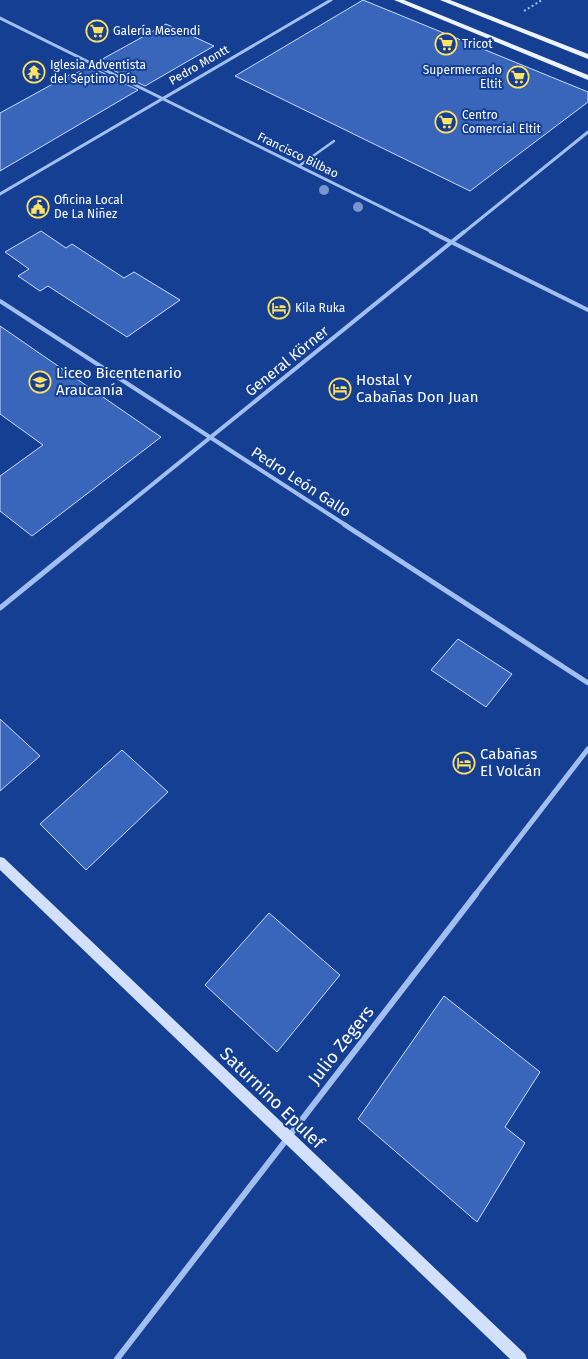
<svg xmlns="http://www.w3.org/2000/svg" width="588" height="1359" font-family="'Fira Sans',sans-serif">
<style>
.building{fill:#3965ba;stroke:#cadcfc}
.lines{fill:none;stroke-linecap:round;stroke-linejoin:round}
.path{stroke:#a3bff1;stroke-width:2;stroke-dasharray:2 2.5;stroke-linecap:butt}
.service{stroke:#a3bff1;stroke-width:2.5}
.minor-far3{stroke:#a3bff1;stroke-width:3}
.minor-far2{stroke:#a3bff1;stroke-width:4}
.minor-far1{stroke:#a3bff1;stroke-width:5}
.minor{stroke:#a3bff1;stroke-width:6}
.secondary{fill:#d2e0fc;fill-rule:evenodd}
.primary{fill:#edf3ff;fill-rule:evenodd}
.tree{fill:#7895cd}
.labels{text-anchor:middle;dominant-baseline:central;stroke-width:4;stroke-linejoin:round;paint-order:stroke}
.far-poi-label{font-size:12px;fill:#fff;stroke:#143f93;text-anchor:start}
.far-street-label{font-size:12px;fill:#fff;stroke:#143f93}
.street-label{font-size:15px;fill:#fff;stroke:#143f93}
.poi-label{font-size:15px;fill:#fff;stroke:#143f93;text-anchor:start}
.near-street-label{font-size:18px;fill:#fff;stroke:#143f93}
</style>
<rect width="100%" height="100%" fill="#143f93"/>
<!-- building -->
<g class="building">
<path d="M363,0L588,92V102L470,191L235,76Z"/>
<path d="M166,24L214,46L145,86L97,62Z"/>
<path d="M89,66L138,90L0,171V113L71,74L73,75Z"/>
<path d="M41,231L66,248L72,244L124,278L134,272L180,300L127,337L48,286L40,291L18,276L29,269L5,252Z"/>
<path d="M0,326L161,437L32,536L0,511V476L43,445L0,414Z"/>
<path d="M458,639L512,674L486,707L431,670Z"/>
<path d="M0,719L40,756L0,791Z"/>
<path d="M122,750L168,792L86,870L40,824Z"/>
<path d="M269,913L340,975L277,1052L205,985Z"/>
<path d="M444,996L540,1072L505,1127L525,1143L477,1222L358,1119Z"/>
</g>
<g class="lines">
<!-- path -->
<path class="path" d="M524,11L542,0"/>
<!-- service -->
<path class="service" d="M299,166L334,141"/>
<!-- minor-far3 -->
<g class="minor-far3">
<path d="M0,18L434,233"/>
<path d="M0,194L331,0"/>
<path d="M463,233L588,132"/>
</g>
<!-- minor-far2 -->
<g class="minor-far2">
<path d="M431,232L588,310"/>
<path d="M0,301L347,526"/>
<path d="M101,526L464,232"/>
</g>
<!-- minor-far1 -->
<g class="minor-far1">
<path d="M345,525L588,683"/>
<path d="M0,608L102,525"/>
<path d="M475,895L588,749"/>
</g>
<!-- minor -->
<path class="minor" d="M117,1359L476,894"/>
<!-- secondary -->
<path class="secondary" d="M0,857L4,858L525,1354L527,1359H510L0,870Z"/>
<!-- primary -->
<g class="primary">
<path d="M394,0H404L588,75V80Z"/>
<path d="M440,0H450L588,54V59Z"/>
</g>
</g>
<!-- trees -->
<g class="tree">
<circle cx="324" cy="190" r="5"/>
<circle cx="358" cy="207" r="5"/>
</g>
<!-- icons -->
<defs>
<g id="supermarket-ring" transform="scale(1.125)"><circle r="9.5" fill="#143f93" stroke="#ffe163" stroke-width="1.5"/><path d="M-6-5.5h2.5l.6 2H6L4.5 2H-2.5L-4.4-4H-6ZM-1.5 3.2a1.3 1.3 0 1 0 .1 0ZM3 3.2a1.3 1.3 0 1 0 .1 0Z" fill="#ffe163"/></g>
<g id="temple-ring" transform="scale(1.125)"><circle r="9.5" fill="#143f93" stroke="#ffe163" stroke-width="1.5"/><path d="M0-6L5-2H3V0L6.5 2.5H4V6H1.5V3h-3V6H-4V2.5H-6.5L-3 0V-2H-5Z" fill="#ffe163"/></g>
<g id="civic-ring" transform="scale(1.125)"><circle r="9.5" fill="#143f93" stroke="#ffe163" stroke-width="1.5"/><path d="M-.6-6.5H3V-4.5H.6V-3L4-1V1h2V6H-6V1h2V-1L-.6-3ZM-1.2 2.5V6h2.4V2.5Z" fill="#ffe163"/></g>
<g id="hotel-ring" transform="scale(1.125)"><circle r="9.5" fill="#143f93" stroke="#ffe163" stroke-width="1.5"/><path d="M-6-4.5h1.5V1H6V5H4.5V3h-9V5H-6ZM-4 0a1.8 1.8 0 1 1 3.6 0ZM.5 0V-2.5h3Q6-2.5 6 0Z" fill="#ffe163"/></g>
<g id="school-ring" transform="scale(1.125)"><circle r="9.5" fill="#143f93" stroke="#ffe163" stroke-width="1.5"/><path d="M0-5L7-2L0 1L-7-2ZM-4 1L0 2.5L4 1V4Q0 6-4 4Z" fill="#ffe163"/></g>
</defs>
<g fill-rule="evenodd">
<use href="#supermarket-ring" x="97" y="31"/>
<use href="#supermarket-ring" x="446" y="44"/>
<use href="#temple-ring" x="34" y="72"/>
<use href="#supermarket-ring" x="518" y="77"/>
<use href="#supermarket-ring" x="446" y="122"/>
<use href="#civic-ring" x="38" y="207"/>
<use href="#hotel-ring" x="279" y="308"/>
<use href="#school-ring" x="40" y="382"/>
<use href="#hotel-ring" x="340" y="389"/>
<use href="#hotel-ring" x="464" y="763"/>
</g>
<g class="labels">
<!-- far-poi labels -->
<g class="far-poi-label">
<text x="113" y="31">Galería Mesendi</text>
<text x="462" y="44">Tricot</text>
<text x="50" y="65">Iglesia Adventista<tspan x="50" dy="14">del Séptimo Día</tspan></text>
<text x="502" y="70" text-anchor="end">Supermercado<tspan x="502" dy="14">Eltit</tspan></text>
<text x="462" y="115">Centro<tspan x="462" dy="14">Comercial Eltit</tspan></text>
<text x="54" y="200">Oficina Local<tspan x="54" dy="14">De La Niñez</tspan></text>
<text x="295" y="308">Kila Ruka</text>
</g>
<!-- far-street labels -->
<g class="far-street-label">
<text transform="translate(199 65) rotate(-30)">Pedro Montt</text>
<text transform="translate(298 155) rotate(26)">Francisco Bilbao</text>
</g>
<!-- street labels -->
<g class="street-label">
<text transform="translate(287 361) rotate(-39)">General Körner</text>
<text transform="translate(301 482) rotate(33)">Pedro León Gallo</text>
</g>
<!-- poi labels -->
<g class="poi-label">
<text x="56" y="373">Liceo Bicentenario<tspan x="56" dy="17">Araucanía</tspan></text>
<text x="356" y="380">Hostal Y<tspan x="356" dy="17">Cabañas Don Juan</tspan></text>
<text x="480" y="754">Cabañas<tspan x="480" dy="17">El Volcán</tspan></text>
</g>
<!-- near-street labels -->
<g class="near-street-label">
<text transform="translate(341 1045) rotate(-52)">Julio Zegers</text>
<text transform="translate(272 1098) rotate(44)">Saturnino Epulef</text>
</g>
</g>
</svg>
